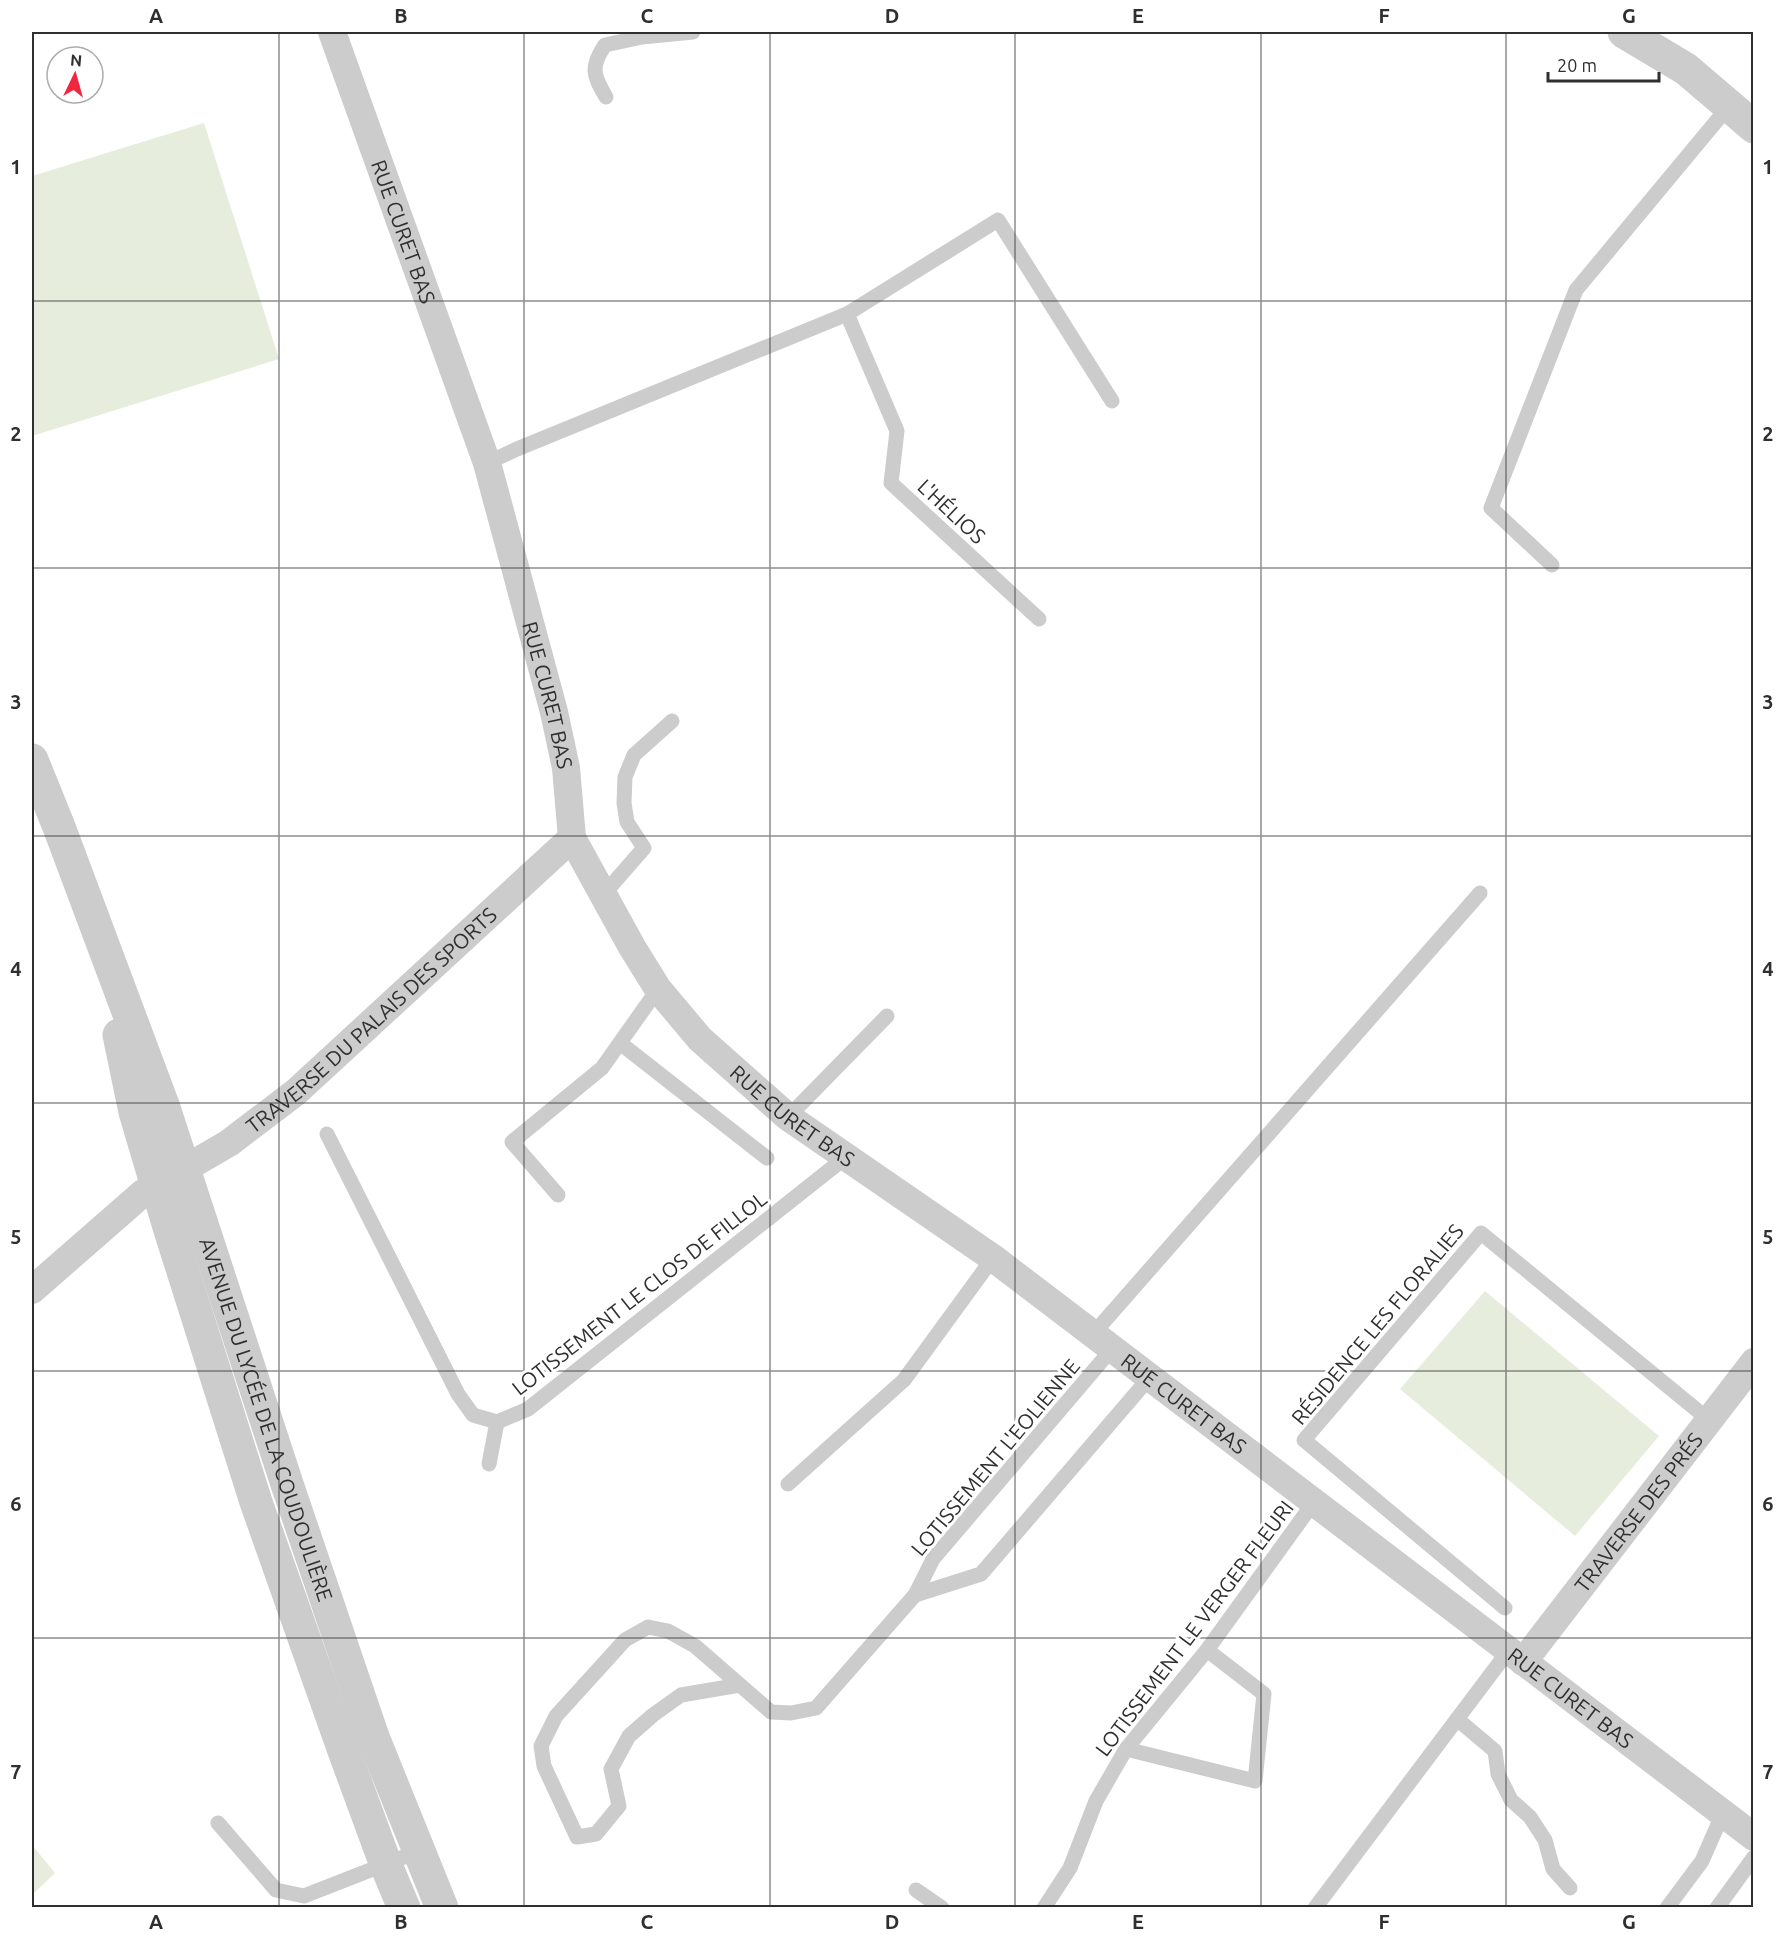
<svg xmlns="http://www.w3.org/2000/svg" width="1785" height="1939" font-family="Ubuntu,sans-serif">
<style>
.green{fill:#e6eddc}
.lines{fill:none;stroke-linecap:round;stroke-linejoin:round}
.service{stroke:#ccc;stroke-width:15}
.minor{stroke:#ccc;stroke-width:28}
.tertiary{stroke:#ccc;stroke-width:33}
.grid{fill:none;stroke:#2f2f2f;stroke-width:1.5;stroke-opacity:0.55}
.labels{text-anchor:middle;dominant-baseline:central;stroke-width:6;stroke-linejoin:round;paint-order:stroke}
.street-label{font-size:21px;fill:#2f2f2f;stroke:#fff}
.neatline{fill:none;stroke:#2f2f2f;stroke-width:2}
.grid-label{font-size:20px;text-anchor:middle;font-weight:bold;fill:#2f2f2f}
</style>
<rect width="100%" height="100%" fill="#fff"/>
<!-- green -->
<g class="green">
<path d="M204,123L279,359L32,436V176Z"/>
<path d="M1485,1291L1659,1436L1575,1536L1400,1389Z"/>
<path d="M32,1845L55,1873L32,1895Z"/>
</g>
<g class="lines">
<!-- service -->
<g class="service">
<path d="M606,97C593,75 590,67 605,45L642,37L693,32"/>
<path d="M847,314L897,431L891,483L1039,619"/>
<path d="M487,463L517,449L847,314L998,220L1112,401"/>
<path d="M1552,565L1491,508L1576,290L1729,106"/>
<path d="M603,895L644,848L627,822L624,803L625,777L634,755L672,721"/>
<path d="M620,1043L767,1158"/>
<path d="M788,1117L887,1016"/>
<path d="M327,1134L458,1394L473,1415L497,1422L528,1409L846,1157"/>
<path d="M558,1195L512,1142L602,1068L658,989"/>
<path d="M1093,1334L1480,893"/>
<path d="M489,1464L497,1422"/>
<path d="M788,1484L904,1380L993,1258"/>
<path d="M915,1595L981,1574L1150,1377"/>
<path d="M1505,1608L1304,1440L1481,1233L1709,1420"/>
<path d="M740,1685L681,1695L653,1715L629,1736L611,1769L619,1806L596,1834L577,1837L544,1766L541,1746L556,1716L625,1640L648,1627L668,1631L695,1646L771,1712L791,1713L816,1708L915,1595L933,1559L1112,1349"/>
<path d="M1457,1719L1495,1751L1498,1774L1511,1800L1530,1817L1545,1840L1553,1869L1570,1888"/>
<path d="M1126,1749L1255,1781L1264,1694L1207,1650"/>
<path d="M218,1823L276,1890L304,1896L419,1851"/>
<path d="M916,1890L942,1908"/>
<path d="M1044,1908L1070,1868L1096,1801L1126,1749L1207,1650L1314,1502"/>
<path d="M1315,1908L1509,1650"/>
<path d="M1667,1908L1702,1861L1723,1813"/>
<path d="M1717,1908L1754,1857"/>
</g>
<!-- minor -->
<g class="minor">
<path id="s1" d="M332,32L487,463L554,712L566,768L572,838L632,947L658,989L700,1039L788,1117L993,1258L1754,1837"/>
<path id="s2" d="M32,1290L143,1193L229,1143L296,1092L572,838"/>
<path id="s3" d="M1523,1662L1754,1362"/>
</g>
<!-- tertiary -->
<g class="tertiary">
<path d="M1624,32L1686,69L1754,127"/>
<path id="s4" d="M32,760L59,827L163,1105L288,1487L373,1737L442,1908"/>
<path d="M119,1035L135,1112L169,1227L256,1502L344,1751L386,1865L404,1908"/>
</g>
</g>
<!-- grid -->
<path class="grid" d="M279,32V1908M524,32V1908M770,32V1908M1015,32V1908M1261,32V1908M1506,32V1908M32,301H1754M32,568H1754M32,836H1754M32,1103H1754M32,1371H1754M32,1638H1754"/>
<g class="labels">
<!-- street labels -->
<g class="street-label">
<text stroke="none"><textPath href="#s1" startOffset="212">RUE CURET BAS</textPath></text>
<text transform="translate(952 511) rotate(43)">L'HÉLIOS</text>
<text stroke="none"><textPath href="#s1" startOffset="698">RUE CURET BAS</textPath></text>
<text stroke="none"><textPath href="#s2" startOffset="435">TRAVERSE DU PALAIS DES SPORTS</textPath></text>
<text stroke="none"><textPath href="#s1" startOffset="1203">RUE CURET BAS</textPath></text>
<text transform="translate(639 1293) rotate(-38)">LOTISSEMENT LE CLOS DE FILLOL</text>
<text transform="translate(1377 1324) rotate(-50)">RÉSIDENCE LES FLORALIES</text>
<text stroke="none"><textPath href="#s1" startOffset="1689">RUE CURET BAS</textPath></text>
<text stroke="none"><textPath href="#s4" startOffset="700">AVENUE DU LYCÉE DE LA COUDOULIÈRE</textPath></text>
<text transform="translate(995 1457) rotate(-50)">LOTISSEMENT L'EOLIENNE</text>
<text stroke="none"><textPath href="#s3" startOffset="189">TRAVERSE DES PRÉS</textPath></text>
<text transform="translate(1194 1628) rotate(-53)">LOTISSEMENT LE VERGER FLEURI</text>
<text stroke="none"><textPath href="#s1" startOffset="2175">RUE CURET BAS</textPath></text>
</g>
</g>
<!-- border -->
<rect width="1785" height="1939" fill="none" stroke="#ffffff" stroke-width="66"/>
<!-- north arrow -->
<g transform="translate(75 75) rotate(5)"><circle r="28" fill="#ffffff" stroke="#acacac" stroke-width="1.5"/>
<path d="M0-4.5L10 22L0 15L-10 22Z" fill="#f1263f"/>
<text y="-9" font-size="16" font-weight="bold" text-anchor="middle" fill="#2f2f2f">N</text>
</g>
<!-- scale -->
<path d="M1548 72v9h111v-9" fill="none" stroke="#2f2f2f" stroke-width="3"/>
<text x="1557" y="72" font-size="18" fill="#2f2f2f" stroke="#ffffff" stroke-width="4.5" paint-order="stroke">20 m</text>
<rect x="33" y="33" width="1719" height="1873" class="neatline"/>
<g class="grid-label">
<text x="156" y="23">A</text>
<text x="401" y="23">B</text>
<text x="647" y="23">C</text>
<text x="892" y="23">D</text>
<text x="1138" y="23">E</text>
<text x="1384" y="23">F</text>
<text x="1629" y="23">G</text>
<text x="16" y="174">1</text>
<text x="1768" y="174">1</text>
<text x="16" y="441">2</text>
<text x="1768" y="441">2</text>
<text x="16" y="709">3</text>
<text x="1768" y="709">3</text>
<text x="16" y="976">4</text>
<text x="1768" y="976">4</text>
<text x="16" y="1244">5</text>
<text x="1768" y="1244">5</text>
<text x="16" y="1511">6</text>
<text x="1768" y="1511">6</text>
<text x="16" y="1779">7</text>
<text x="1768" y="1779">7</text>
<text x="156" y="1929">A</text>
<text x="401" y="1929">B</text>
<text x="647" y="1929">C</text>
<text x="892" y="1929">D</text>
<text x="1138" y="1929">E</text>
<text x="1384" y="1929">F</text>
<text x="1629" y="1929">G</text>
</g>
</svg>
